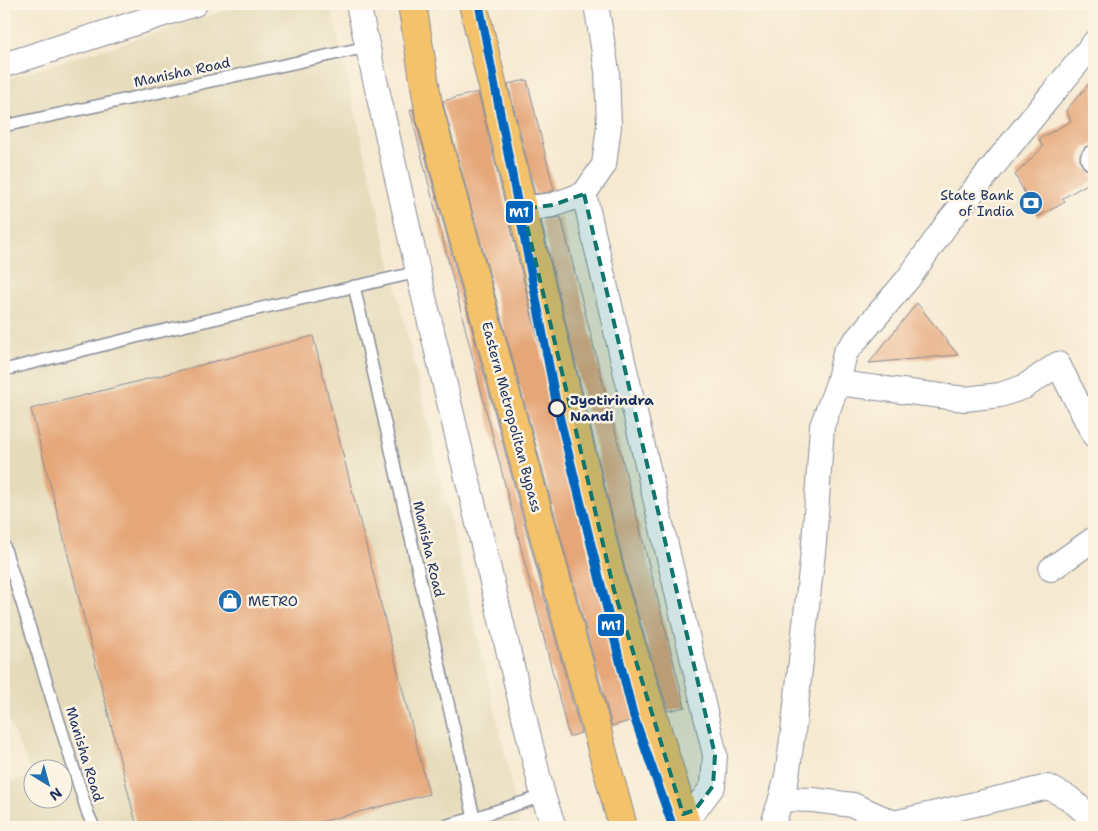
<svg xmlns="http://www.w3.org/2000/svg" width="1098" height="831" font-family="'Shantell Sans',sans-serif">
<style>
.built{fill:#e5daba;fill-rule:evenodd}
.building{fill:#e5a678}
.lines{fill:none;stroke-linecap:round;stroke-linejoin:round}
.service-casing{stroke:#888c98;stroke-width:14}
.minor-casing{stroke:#888c98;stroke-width:26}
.primary-casing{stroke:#888c98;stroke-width:30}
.service{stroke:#fff;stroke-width:11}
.minor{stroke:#fff;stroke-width:24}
.primary{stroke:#f3c26a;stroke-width:28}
.metro-1-casing{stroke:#fcf5e5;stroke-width:12}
.metro-1{stroke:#0065bd;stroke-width:9}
.marked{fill:#0f766e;fill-opacity:0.2;stroke:#0f766e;stroke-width:4;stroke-dasharray:10 6;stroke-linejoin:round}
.stop-dot{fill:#fcf5e5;stroke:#1b2f5e;stroke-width:2.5}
.labels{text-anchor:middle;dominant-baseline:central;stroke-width:5;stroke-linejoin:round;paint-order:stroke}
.street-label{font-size:14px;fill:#1b2f5e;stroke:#fcf5e5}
.poi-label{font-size:14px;fill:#1b2f5e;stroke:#fcf5e5;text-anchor:end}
.stop-label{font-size:14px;font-weight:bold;fill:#1b2f5e;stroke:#fcf5e5;text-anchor:start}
.line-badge{stroke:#fcf5e5;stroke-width:2}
.badge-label{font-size:14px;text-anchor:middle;font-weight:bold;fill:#fff}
</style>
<rect width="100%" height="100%" fill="#fcf5e5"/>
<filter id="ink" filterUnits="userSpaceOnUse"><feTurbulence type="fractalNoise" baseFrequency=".02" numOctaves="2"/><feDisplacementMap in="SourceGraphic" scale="10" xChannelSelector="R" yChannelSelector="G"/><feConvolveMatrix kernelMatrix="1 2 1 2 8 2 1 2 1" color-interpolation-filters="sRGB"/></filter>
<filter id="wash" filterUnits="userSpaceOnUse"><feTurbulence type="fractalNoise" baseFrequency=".0096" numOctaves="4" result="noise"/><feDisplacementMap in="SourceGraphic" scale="20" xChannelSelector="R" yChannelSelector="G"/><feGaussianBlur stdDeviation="1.12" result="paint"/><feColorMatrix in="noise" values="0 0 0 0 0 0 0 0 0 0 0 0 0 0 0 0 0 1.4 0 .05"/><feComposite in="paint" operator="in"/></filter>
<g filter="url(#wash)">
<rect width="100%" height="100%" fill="#f6e9d1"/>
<!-- built -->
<path class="built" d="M247,4H330L502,740L520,827H4V786L32,775L4,710V80ZM32,768H62V798H32Z"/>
<g id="blocks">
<!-- building -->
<g class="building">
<path d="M1094,78V144L1085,147L1080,155V162L1084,168L1089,171L1094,180L1063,198L1065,202L1038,217L1015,175L1043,147L1039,139L1071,121L1066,110Z"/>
<path d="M527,80L554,190L550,192L535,194L508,84Z"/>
<path d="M478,92L599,594L637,719L612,726L444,107L443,101Z"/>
<path d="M413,109L414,114L581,733L569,737L410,110Z"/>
<path d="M561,217L685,707L668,711L629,586L541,220Z"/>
<path d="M917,303L958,355L869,363Z"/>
<path d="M313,336L429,794L301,827H137L31,409Z"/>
</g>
</g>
</g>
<g filter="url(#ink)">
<use href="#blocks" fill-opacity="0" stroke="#888c98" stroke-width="1"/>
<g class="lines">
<!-- service casing -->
<g class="service-casing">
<g id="service">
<path d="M4,126L367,47"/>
<path d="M354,286L474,818"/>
<path d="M4,370L144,335L418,272"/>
<path d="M4,546L88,814L94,827"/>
<path d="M440,827L474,818L543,796"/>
</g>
</g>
<!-- minor casing -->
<g class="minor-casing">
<g id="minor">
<path d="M358,4L418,272L543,796L554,827"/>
<path d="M4,65L195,4"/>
<path d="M1093,158L1094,157"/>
<path d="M584,194L715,755L713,786L695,810L683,814"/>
<path d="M523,209L553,205L584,194L604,165L609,126L607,71L596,4"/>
<path d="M838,383L965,399L1000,395L1024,387L1058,364L1094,435"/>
<path d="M1051,569L1094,539"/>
<path d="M781,799L813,800L853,805L894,823L1048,787L1069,798L1094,820"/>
<path d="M772,827L781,799L787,776L793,732L814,543L822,426L838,383L845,353L908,279L949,221L1033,117L1094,43"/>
</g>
</g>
<!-- primary casing -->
<g class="primary-casing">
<g id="primary">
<path d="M412,4L429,110L623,827"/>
<path d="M473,4L614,590L687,827"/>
</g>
</g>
<!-- service -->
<use href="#service" class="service"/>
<!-- minor -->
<use href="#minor" class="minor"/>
<!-- primary -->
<use href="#primary" class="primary"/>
<!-- metro-1 casing -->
<g class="metro-1-casing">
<path id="metro-1" d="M479,4L557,407L633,714L673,827"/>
</g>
<!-- metro-1 -->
<use href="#metro-1" class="metro-1"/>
</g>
</g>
<!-- marked area -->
<path class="marked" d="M584,194L715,755L713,786L695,810L683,814L614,590L523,209L553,205Z"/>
<!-- icons -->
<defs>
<g id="bank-disc" transform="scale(1.25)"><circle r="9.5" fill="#1f6fb2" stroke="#fcf5e5"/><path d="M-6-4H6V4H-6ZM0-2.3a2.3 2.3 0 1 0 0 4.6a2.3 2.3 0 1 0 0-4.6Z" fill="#fff"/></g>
<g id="shop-disc" transform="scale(1.25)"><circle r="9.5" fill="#1f6fb2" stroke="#fcf5e5"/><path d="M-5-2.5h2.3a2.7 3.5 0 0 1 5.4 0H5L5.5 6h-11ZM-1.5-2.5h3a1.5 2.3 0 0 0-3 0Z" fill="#fff"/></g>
</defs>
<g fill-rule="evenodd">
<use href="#bank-disc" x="1031" y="203"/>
<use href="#shop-disc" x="230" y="601"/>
</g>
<!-- markers -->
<circle class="stop-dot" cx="557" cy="408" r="8"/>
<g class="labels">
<!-- street labels -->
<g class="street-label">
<text transform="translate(182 72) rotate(-12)">Manisha Road</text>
<text transform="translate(512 417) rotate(75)">Eastern Metropolitan Bypass</text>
<text transform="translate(429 549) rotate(77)">Manisha Road</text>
<text transform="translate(85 754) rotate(73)">Manisha Road</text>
</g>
<!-- poi labels -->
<g class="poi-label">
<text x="1014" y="195">State Bank<tspan x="1014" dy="16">of India</tspan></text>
<text x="248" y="601" text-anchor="start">METRO</text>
</g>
<!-- stop labels -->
<g class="stop-label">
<text x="570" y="400">Jyotirindra<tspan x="570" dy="16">Nandi</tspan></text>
</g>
</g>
<g class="line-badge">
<rect x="505" y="200" width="29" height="24" rx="5" fill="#0065bd"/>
<rect x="597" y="613" width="28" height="24" rx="5" fill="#0065bd"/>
</g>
<g class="badge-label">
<text x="519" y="217">M1</text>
<text x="611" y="630">M1</text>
</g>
<!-- margin -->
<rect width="1098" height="831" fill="none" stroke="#fcf5e5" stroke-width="20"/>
<!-- north arrow -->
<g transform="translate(48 784) rotate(143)"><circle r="24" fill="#fcf5e5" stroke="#a2a6af"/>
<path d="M0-4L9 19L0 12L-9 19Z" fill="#1f6fb2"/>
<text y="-8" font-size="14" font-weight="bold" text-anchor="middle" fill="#1b2f5e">N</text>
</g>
</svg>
